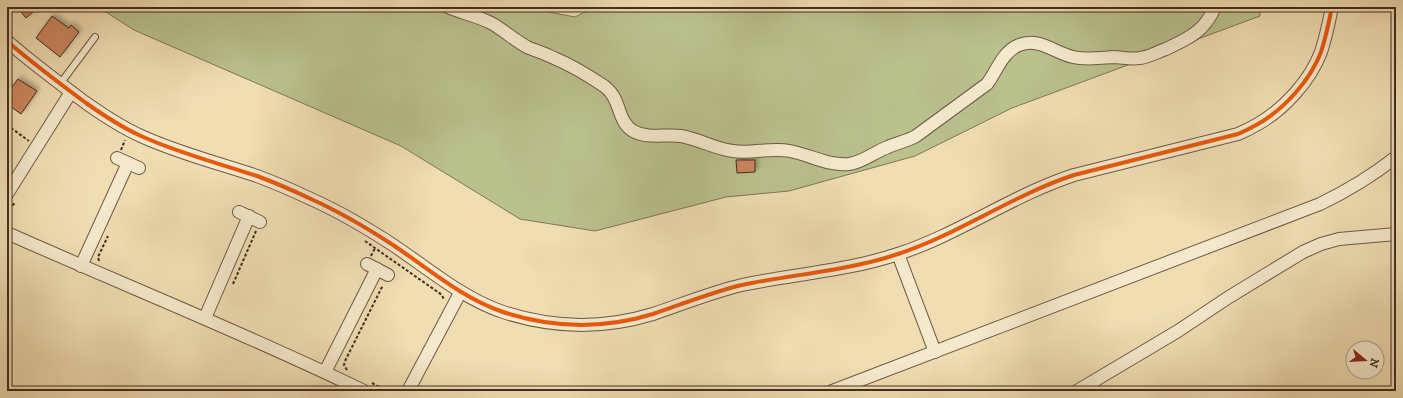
<svg xmlns="http://www.w3.org/2000/svg" width="1403" height="398" font-family="'IM FELL DW Pica',serif">
<style>
.green{fill:#b9c18d;stroke:#7e7756}
.building{fill:#cc855d;stroke:#422d1f;filter:url(#shadow)}
.lines{fill:none;stroke-linecap:round;stroke-linejoin:round}
.service-casing{stroke:#6e5944;stroke-width:8}
.minor-casing{stroke:#6e5944;stroke-width:14}
.path{stroke:#422d1f;stroke-width:2;stroke-dasharray:3 2;stroke-linecap:butt}
.service{stroke:#f5e9cd;stroke-width:6}
.minor{stroke:#f5e9cd;stroke-width:12}
.cycleway-casing{stroke:#f5e9cd;stroke-width:6}
.cycleway{stroke:#e8590c;stroke-width:4}
</style>
<defs>
<filter id="shadow"><feDropShadow dx="3" dy="-3" stdDeviation="2" flood-color="#0004"/></filter>
</defs>
<rect width="100%" height="100%" fill="#f0ddb2"/>
<filter id="stains"><feTurbulence type="fractalNoise" baseFrequency=".005" numOctaves="4"/><feColorMatrix values="0 0 0 0 .2 0 0 0 0 .09 0 0 0 0 .02 0 0 0 .5 -.17"/></filter>
<radialGradient id="worn" r=".72"><stop offset=".6" stop-color="#630" stop-opacity="0"/><stop offset="1" stop-color="#630" stop-opacity=".3"/></radialGradient>
<!-- green -->
<path class="green" d="M98,7H522L575,17L595,7H1260V16L1012,108L915,156L789,191L726,197L595,231L520,219L401,146L134,30Z"/>
<!-- building -->
<g class="building">
<path d="M17,7H39L26,18Z"/>
<path d="M52,16L69,28L71,25L79,32L60,57L36,38Z"/>
<path d="M18,79L37,91L21,114L7,104V94Z"/>
<path d="M736,160H755V172L737,173Z"/>
</g>
<g class="lines">
<!-- service casing -->
<g class="service-casing">
<path id="service" d="M60,84L95,37"/>
</g>
<!-- minor casing -->
<g class="minor-casing">
<g id="minor">
<path d="M448,7C462,13 477,16 491,23C504,30 515,41 529,48C537,51 546,54 554,58C571,65 589,76 604,86C622,99 616,120 633,131C647,139 666,134 681,136C699,139 715,149 733,151C752,154 771,147 790,151C811,155 828,166 849,164C864,162 874,152 888,147C897,143 907,141 916,136L987,84C997,71 1002,52 1019,45C1039,37 1055,53 1073,57C1087,60 1099,58 1113,57C1122,57 1131,60 1140,58C1149,57 1157,52 1166,49C1189,38 1204,32 1215,7"/>
<path d="M7,41C32,63 59,83 86,103C103,115 121,127 141,136C178,153 218,163 257,176C276,183 294,191 311,199C340,212 367,228 393,245C429,269 462,298 503,312C552,328 604,329 653,314C683,304 712,292 742,285C794,274 847,271 898,254C959,234 1013,195 1074,175L1238,134C1245,131 1251,128 1258,124C1284,109 1310,81 1321,52C1326,37 1329,22 1332,7"/>
<path d="M117,158L139,168"/>
<path d="M7,194L71,92"/>
<path d="M239,212L260,222"/>
<path d="M7,233C126,286 247,334 364,391"/>
<path d="M898,254L935,352"/>
<path d="M367,264L388,275"/>
<path d="M81,266L128,163"/>
<path d="M205,318L249,216"/>
<path d="M325,372L377,269"/>
<path d="M408,391L460,293"/>
<path d="M832,391L1320,204C1347,191 1372,176 1396,157"/>
<path d="M1077,391L1178,331L1229,297L1303,252L1321,244L1339,239L1396,234"/>
</g>
</g>
<!-- path -->
<g class="path">
<path d="M7,125L29,141"/>
<path d="M121,150L125,140"/>
<path d="M7,214L15,202"/>
<path d="M365,241L442,295L444,300"/>
<path d="M371,256L375,248"/>
<path d="M99,261L98,257L108,236"/>
<path d="M233,284L256,231"/>
<path d="M347,370L344,365L345,361L383,285"/>
<path d="M372,383L387,391"/>
</g>
<!-- service -->
<use href="#service" class="service"/>
<!-- minor -->
<use href="#minor" class="minor"/>
<!-- cycleway casing -->
<g class="cycleway-casing">
<path id="cycleway" d="M7,41C32,63 59,83 86,103C103,115 121,127 141,136C178,153 218,163 257,176C276,183 294,191 311,199C340,212 367,228 393,245C429,269 462,298 503,312C552,328 604,329 653,314C683,304 712,292 742,285C794,274 847,271 898,254C959,234 1013,195 1074,175L1238,134C1245,131 1251,128 1258,124C1284,109 1310,81 1321,52C1326,37 1329,22 1332,7"/>
</g>
<!-- cycleway -->
<use href="#cycleway" class="cycleway"/>
</g>
<!-- margin -->
<rect width="1403" height="398" fill="none" stroke="#f0ddb2" stroke-width="24"/>
<rect x="8" y="8" width="1387" height="382" fill="none" stroke="#422d1f" stroke-width="2"/>
<rect x="12" y="12" width="1379" height="374" fill="none" stroke="#422d1f"/>
<!-- north arrow -->
<g transform="translate(1365 360) rotate(108)"><circle r="19" fill="#f5e9cd" stroke="#ad9e87"/>
<path d="M0-3L7 15L0 10L-7 15Z" fill="#8f2418"/>
<text y="-6" font-size="11" font-weight="bold" text-anchor="middle" fill="#422d1f">N</text>
</g>
<rect width="100%" height="100%" filter="url(#stains)"/>
<rect width="100%" height="100%" fill="url(#worn)"/>
</svg>
